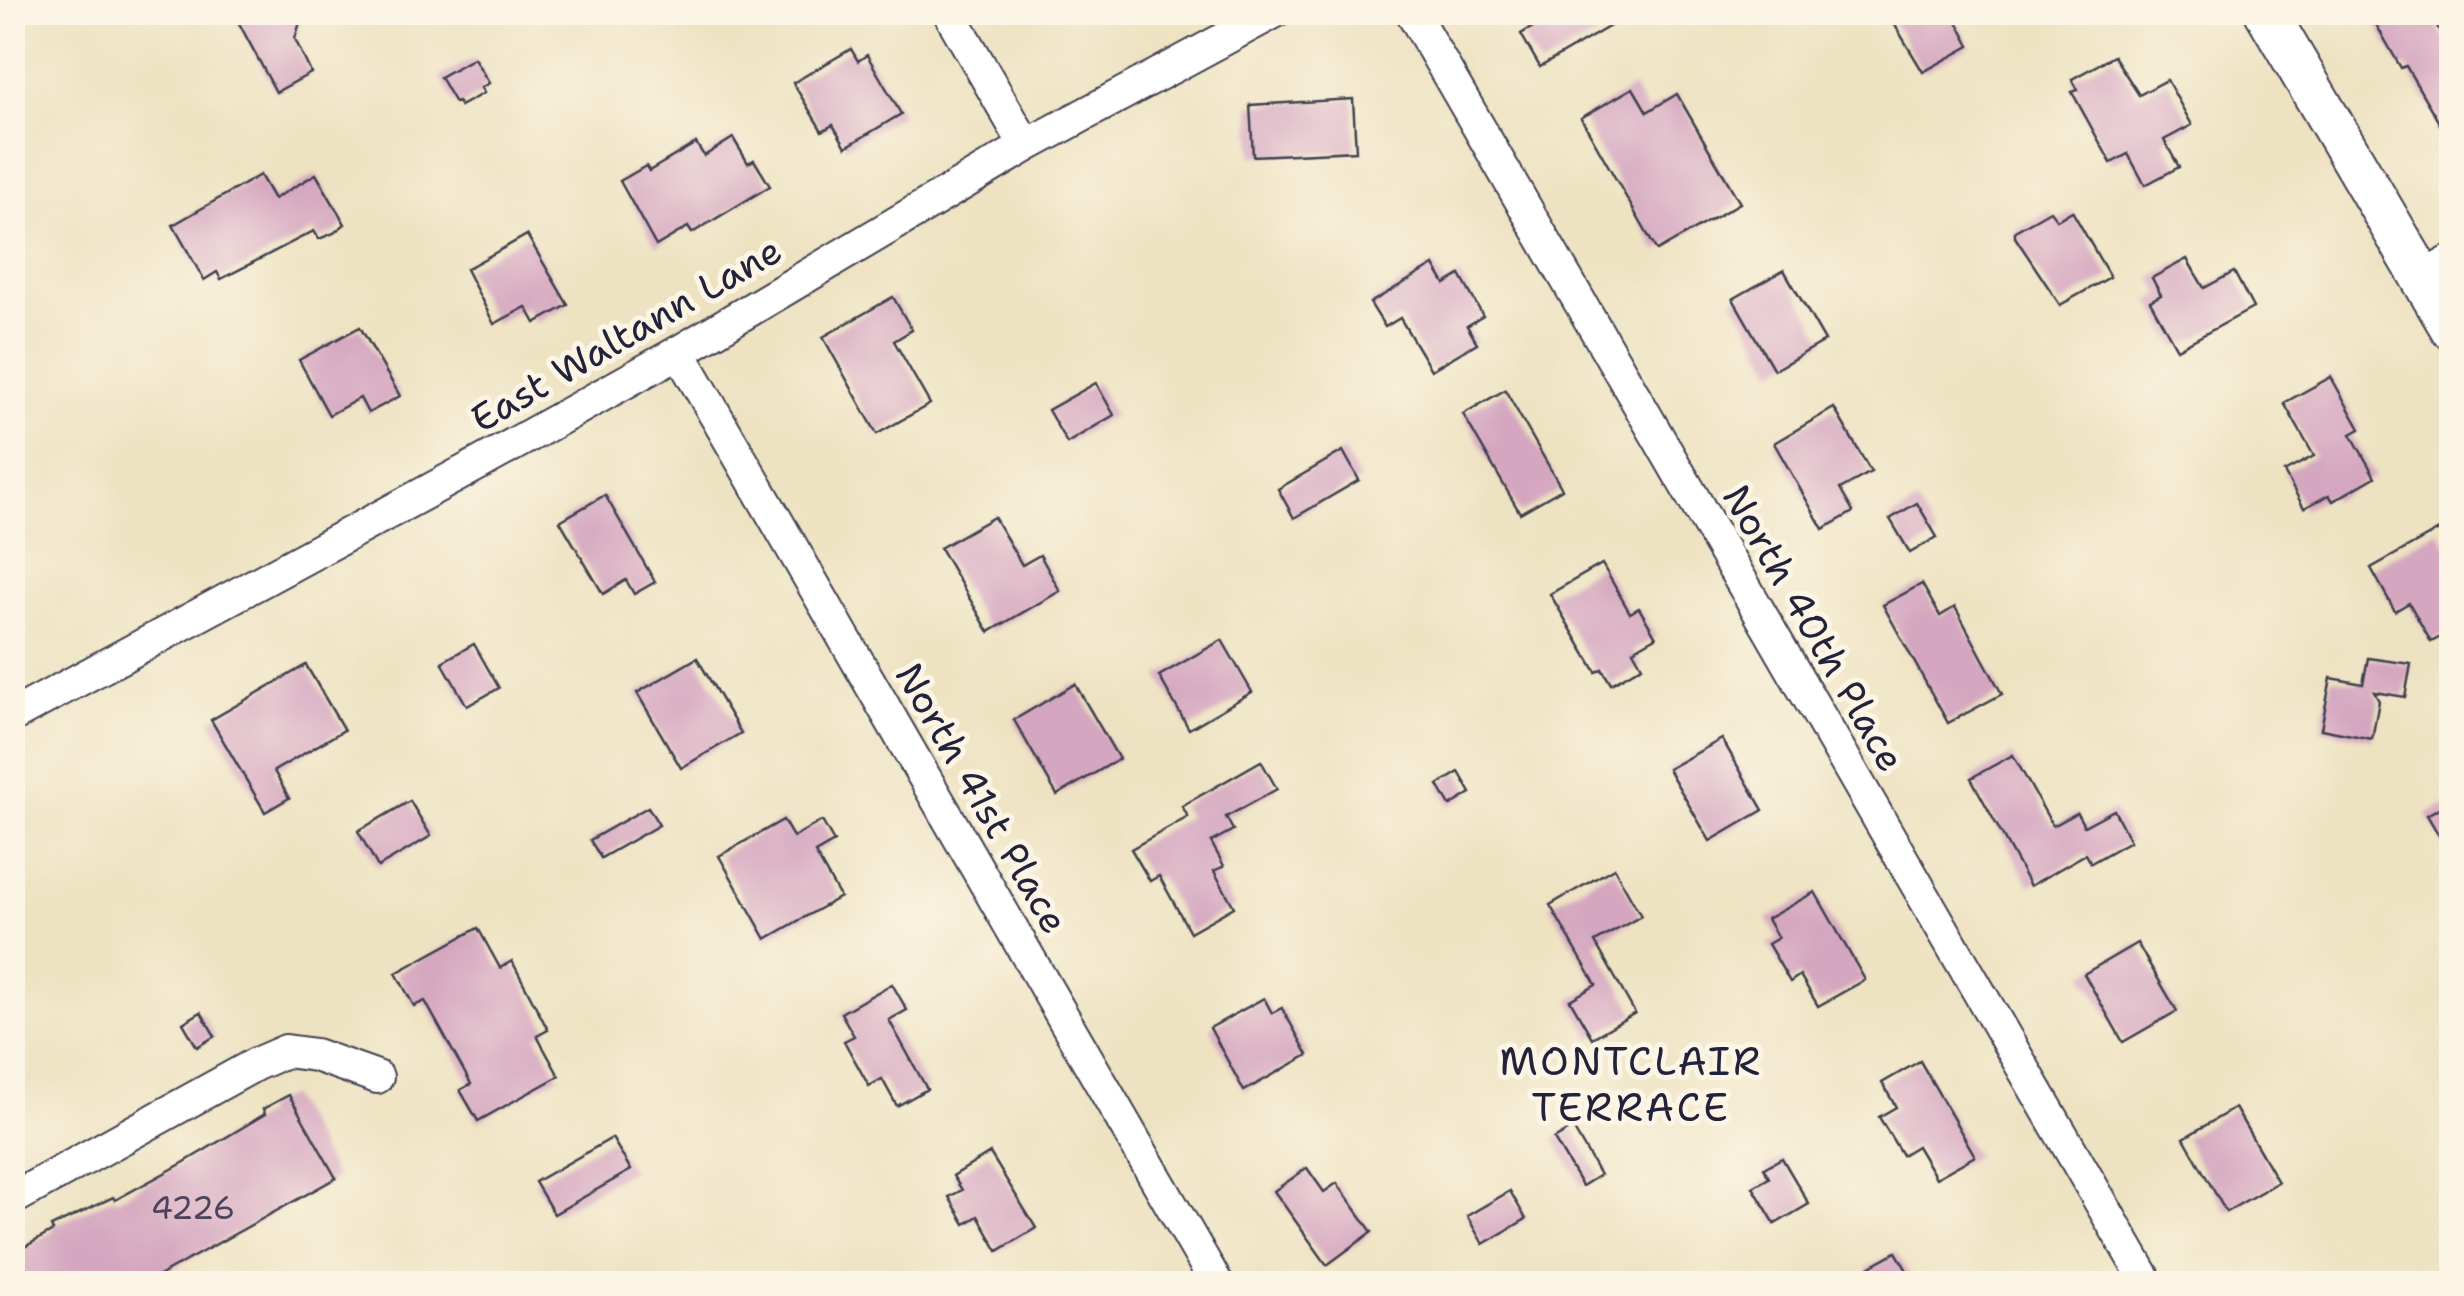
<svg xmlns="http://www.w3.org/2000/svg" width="2464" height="1296" font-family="'Shantell Sans',sans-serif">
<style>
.building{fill:#d4a6bf}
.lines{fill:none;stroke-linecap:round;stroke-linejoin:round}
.minor-casing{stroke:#403f4f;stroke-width:36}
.major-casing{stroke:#403f4f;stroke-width:46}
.minor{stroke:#fff;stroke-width:32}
.major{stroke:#fff;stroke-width:42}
.labels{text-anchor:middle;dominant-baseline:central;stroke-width:10;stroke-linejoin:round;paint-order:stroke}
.number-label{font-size:32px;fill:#4e435c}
.street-label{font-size:38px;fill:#22223b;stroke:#fcf5e5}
.neighbourhood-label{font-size:40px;letter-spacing:2.5px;fill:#22223b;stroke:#fcf5e5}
</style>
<rect width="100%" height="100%" fill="#fcf5e5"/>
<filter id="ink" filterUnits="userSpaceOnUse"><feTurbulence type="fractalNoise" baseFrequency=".01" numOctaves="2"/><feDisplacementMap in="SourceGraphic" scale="20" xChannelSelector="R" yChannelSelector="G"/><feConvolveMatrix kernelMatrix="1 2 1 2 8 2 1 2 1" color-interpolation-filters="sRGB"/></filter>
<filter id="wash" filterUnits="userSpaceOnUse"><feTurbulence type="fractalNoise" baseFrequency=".0048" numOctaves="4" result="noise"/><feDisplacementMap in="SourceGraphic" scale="40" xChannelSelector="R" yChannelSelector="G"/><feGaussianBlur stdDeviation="2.25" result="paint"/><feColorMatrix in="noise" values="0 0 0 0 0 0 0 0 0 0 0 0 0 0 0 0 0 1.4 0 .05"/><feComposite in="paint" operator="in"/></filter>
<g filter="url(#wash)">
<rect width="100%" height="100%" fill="#ede2c1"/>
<g id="blocks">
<!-- building -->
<g class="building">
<path d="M233,12H303L295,39L311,73L276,92Z"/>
<path d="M1538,12H1634L1540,67L1521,34L1543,21Z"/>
<path d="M1887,12H1952L1970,46L1923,72Z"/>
<path d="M2369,12H2429L2452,52V145L2406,66L2401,68Z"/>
<path d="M851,49L858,61L867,55L901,114L846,147L833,125L822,131L793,83Z"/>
<path d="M2114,56L2139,95L2167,80L2192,125L2164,140L2179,167L2145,185L2128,154L2111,163L2072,92L2078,90L2072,79Z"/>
<path d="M474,58L489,83L481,88L484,93L460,106L458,102L455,103L440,77Z"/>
<path d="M1633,88L1647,112L1677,94L1740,203L1657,251L1581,118Z"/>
<path d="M1353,99L1356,151L1253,156L1250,105Z"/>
<path d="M733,138L748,163L754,160L770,186L692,233L688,227L656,246L620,181L646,166L649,171L696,143L704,156Z"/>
<path d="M316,174L345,224L334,233L319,239L314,231L221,279L217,272L204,280L173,225L260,175L274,199Z"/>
<path d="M2050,211L2057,220L2072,211L2110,277L2060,305L2015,237V231Z"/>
<path d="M527,235L568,305L535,323L526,307L494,324L466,269Z"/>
<path d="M2187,259L2204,288L2234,272L2253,308L2177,349L2150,301L2161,295L2152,278Z"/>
<path d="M1434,265L1445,284L1460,275L1483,316L1467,326L1477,343L1431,370L1400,318L1385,327L1370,303Z"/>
<path d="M1784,270L1825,341L1774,370L1733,299Z"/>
<path d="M893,297L912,330L894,341L930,404L877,434L823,337Z"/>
<path d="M360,327L400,396L368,413L360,398L329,415L299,360Z"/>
<path d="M2331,377L2360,429L2351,434L2375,477L2333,501L2329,495L2304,508L2284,472L2314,456L2284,403Z"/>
<path d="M1096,383L1114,415L1067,443L1048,410Z"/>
<path d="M1505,390L1562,489L1520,513L1463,414Z"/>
<path d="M1834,408L1871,472L1840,489L1853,512L1823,529L1774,443Z"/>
<path d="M1343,451L1359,480L1294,518L1278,489Z"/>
<path d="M605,495L655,582L634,594L626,580L603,594L560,521Z"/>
<path d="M1917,503L1937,537L1910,553L1890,519Z"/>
<path d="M994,517L1022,565L1040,555L1060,591L989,632L940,548Z"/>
<path d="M2439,530L2452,553V631L2431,642L2409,603L2395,611L2371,568Z"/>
<path d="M1602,564L1630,613L1639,608L1656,637L1633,650L1642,666L1611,684L1602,669L1596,672L1550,594Z"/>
<path d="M1922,584L1940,616L1955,607L2002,694L1948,723L1883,605Z"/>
<path d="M1222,640L1252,692L1189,729L1159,676Z"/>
<path d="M474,644L499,688L467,706L442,662Z"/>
<path d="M697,658L741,733L681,768L637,693Z"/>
<path d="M2368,658L2411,664L2405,697L2374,692L2379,701L2372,739L2321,729L2331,678L2363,684Z"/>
<path d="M306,665L344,730L274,771L289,798L265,812L211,720Z"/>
<path d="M1075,684L1119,759L1057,795L1014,720Z"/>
<path d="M1722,739L1763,810L1710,841L1668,769Z"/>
<path d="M2013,755L2053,826L2077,813L2084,826L2114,810L2130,841L2091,863L2086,854L2030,886L1971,778Z"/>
<path d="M1261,761L1277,789L1226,817L1233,830L1211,842L1224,866L1214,871L1234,907L1190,932L1159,876L1150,881L1131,849L1188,817L1182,806Z"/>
<path d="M1459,772L1471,793L1450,806L1438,785Z"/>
<path d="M410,801L431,836L378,867L358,831Z"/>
<path d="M2444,805L2452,817V858L2427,815Z"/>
<path d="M648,807L659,825L601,858L590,840Z"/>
<path d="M783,820L793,837L822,821L834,842L815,853L840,897L766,939L719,856Z"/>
<path d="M1614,868L1641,916L1595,942L1635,1013L1592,1038L1570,1000L1596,985L1550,905Z"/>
<path d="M1815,892L1865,980L1818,1006L1800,975L1790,982L1768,944L1778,938L1767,919Z"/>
<path d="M478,928L500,968L512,961L548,1030L537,1036L559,1076L478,1121L460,1090L471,1084L425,1001L414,1006L396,973Z"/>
<path d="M2137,943L2177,1011L2123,1042L2084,974Z"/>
<path d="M892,984L907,1010L889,1020L927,1089L897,1106L882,1079L869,1086L844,1041L854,1036L841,1013Z"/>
<path d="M1264,998L1272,1013L1282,1008L1308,1055L1244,1091L1210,1028Z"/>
<path d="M201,1012L215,1036L197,1047L183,1023Z"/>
<path d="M1920,1061L1975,1156L1936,1178L1917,1146L1902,1155L1879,1117L1896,1107L1882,1083Z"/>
<path d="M289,1095L336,1178L144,1284H12V1254L53,1231L51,1227L113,1197L115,1200L183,1163L265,1114L263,1109Z"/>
<path d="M2235,1108L2278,1182L2226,1212L2184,1138Z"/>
<path d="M1573,1128L1600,1175L1582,1186L1554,1139Z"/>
<path d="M612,1138L631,1170L554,1214L535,1182Z"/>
<path d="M990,1153L1036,1228L998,1251L978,1216L965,1224L949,1197L962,1190L953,1176Z"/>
<path d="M1782,1158L1809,1204L1775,1224L1753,1187L1769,1178L1764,1168Z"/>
<path d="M1307,1168L1324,1192L1337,1183L1372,1232L1327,1265L1274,1191Z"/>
<path d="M1510,1191L1526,1219L1483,1244L1467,1216Z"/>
<path d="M1896,1252L1915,1284H1876L1867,1268Z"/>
</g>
</g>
</g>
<g filter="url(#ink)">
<use href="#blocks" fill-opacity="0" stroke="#403f4f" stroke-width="2.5"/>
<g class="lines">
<!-- minor casing -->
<g class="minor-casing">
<g id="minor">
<path d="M949,12L1026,146"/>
<path d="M1412,12L2148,1284"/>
<path d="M2422,278L2452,261"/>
<path d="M679,352L1217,1284"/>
<path d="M12,716L482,462L679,352L1026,146L1274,12"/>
<path d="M12,1199L256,1064L286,1051L315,1055L377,1077"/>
</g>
</g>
<!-- major casing -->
<g class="major-casing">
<path id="major" d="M2266,12L2452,329"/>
</g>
<!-- minor -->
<use href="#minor" class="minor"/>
<!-- major -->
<use href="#major" class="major"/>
</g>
</g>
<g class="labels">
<!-- number labels -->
<g class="number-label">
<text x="193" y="1207">4226</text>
</g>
<!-- street labels -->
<g class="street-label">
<text transform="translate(626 334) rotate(-30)">East Waltann Lane</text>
<text transform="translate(1814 628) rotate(60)">North 40th Place</text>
<text transform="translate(982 798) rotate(60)">North 41st Place</text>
</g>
<!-- neighbourhood labels -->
<g class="neighbourhood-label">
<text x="1631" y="1061">MONTCLAIR<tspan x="1631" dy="46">TERRACE</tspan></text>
</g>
</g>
<!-- margin -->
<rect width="2464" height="1296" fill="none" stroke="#fcf5e5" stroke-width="50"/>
</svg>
